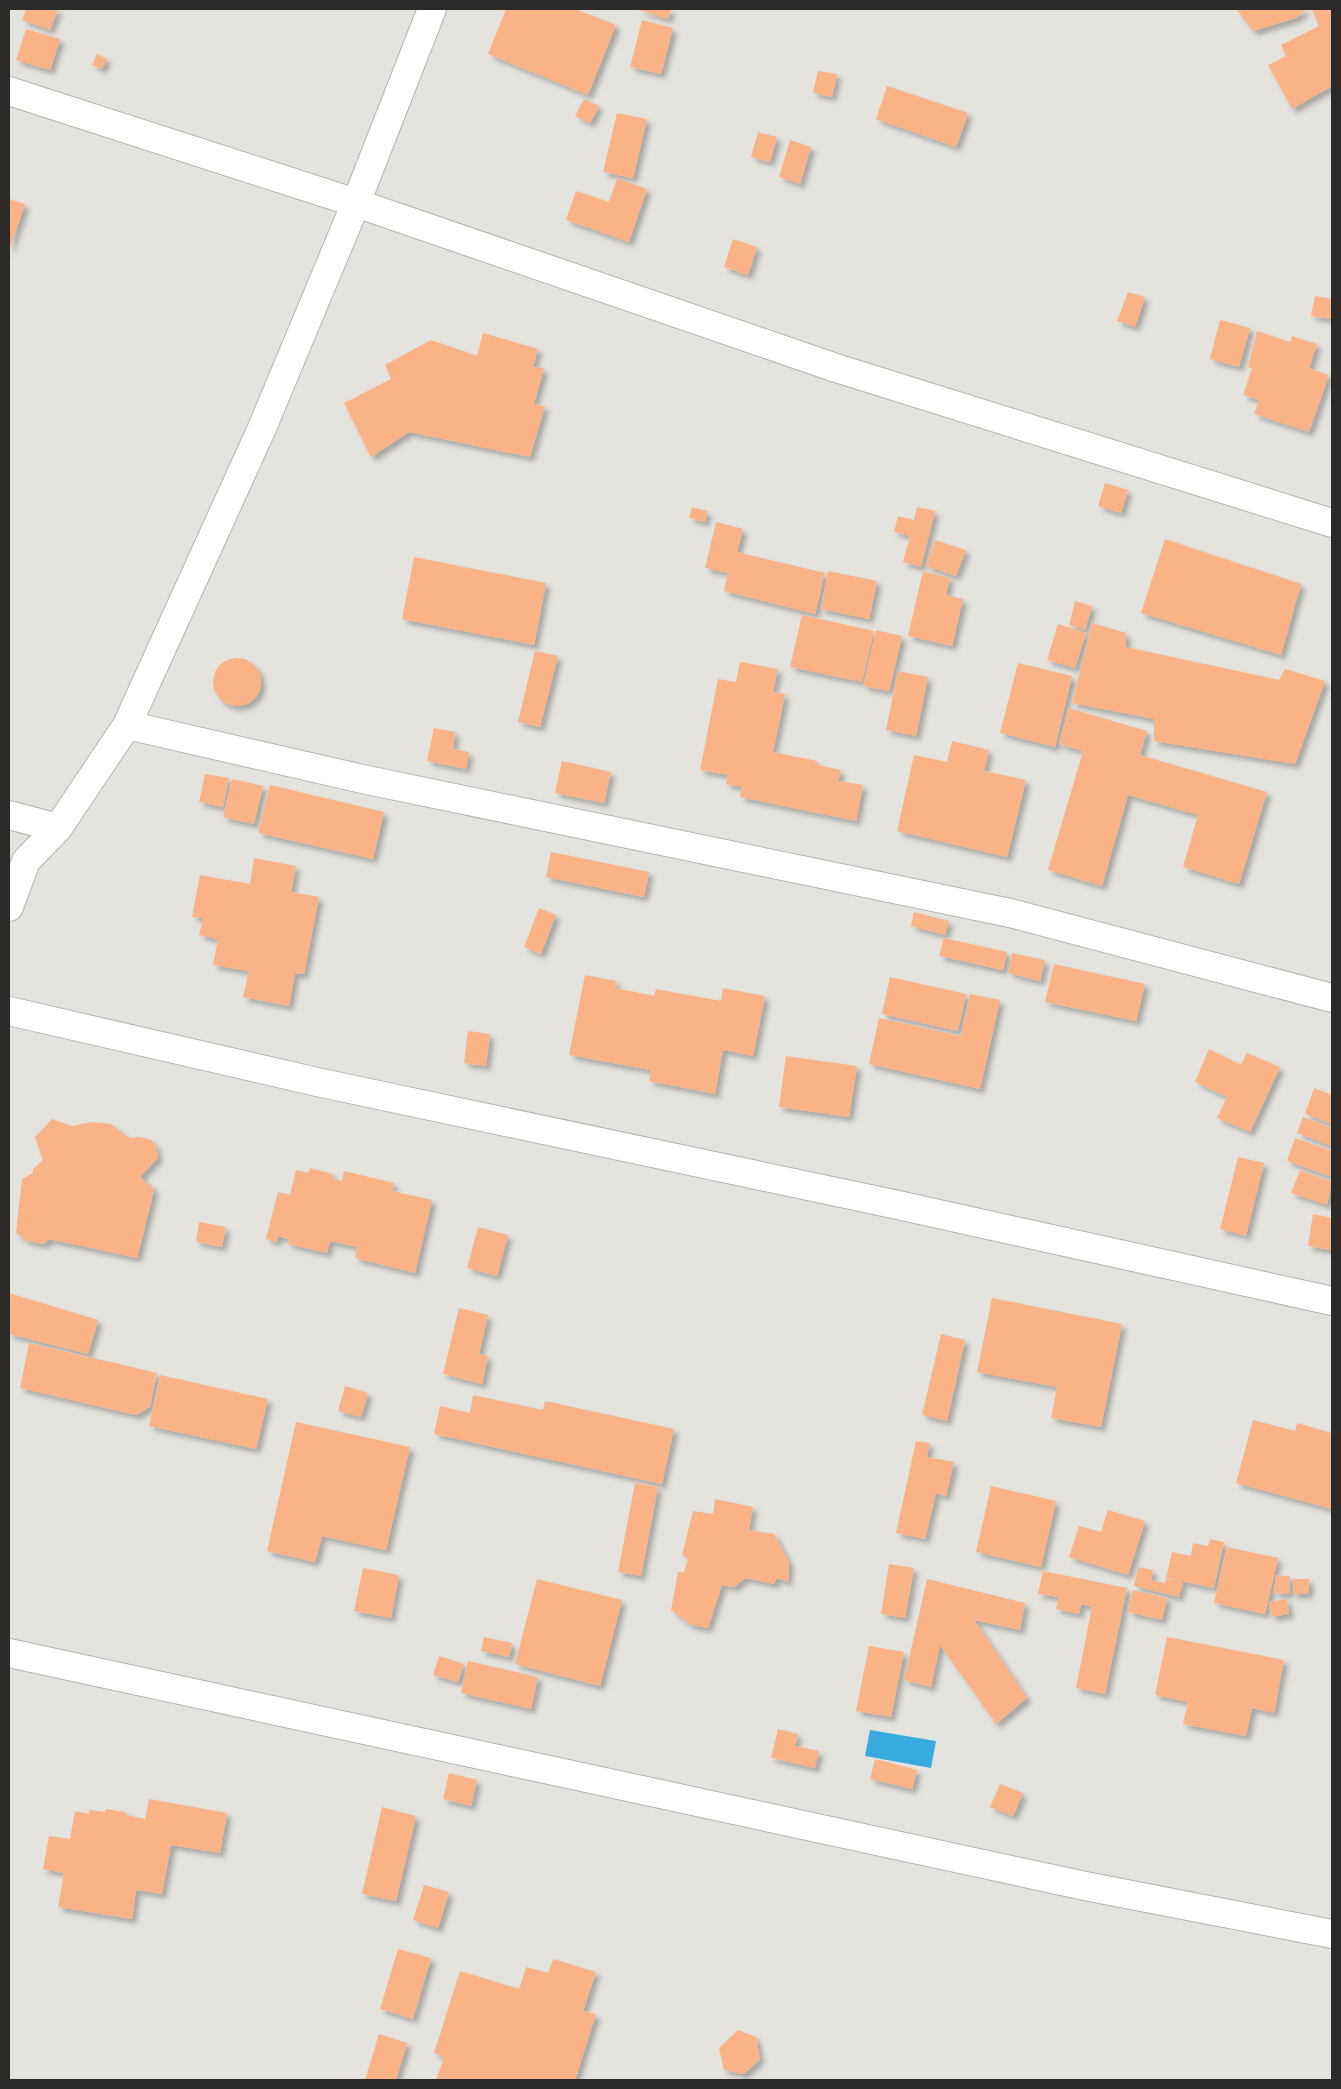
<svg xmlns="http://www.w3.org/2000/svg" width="1341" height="2089" font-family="Literata,serif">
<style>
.water{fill:#37abde}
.building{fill:#f9b387;filter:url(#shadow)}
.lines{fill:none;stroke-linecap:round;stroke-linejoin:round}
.minor-casing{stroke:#b5b3ae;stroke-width:30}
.minor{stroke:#fff;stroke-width:28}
</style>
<defs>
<filter id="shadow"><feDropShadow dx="4.5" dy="4.5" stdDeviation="2.5" flood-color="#0004"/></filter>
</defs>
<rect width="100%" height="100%" fill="#e5e3de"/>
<!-- water -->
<path class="water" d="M870,1730L936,1741L931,1768L865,1756Z"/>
<!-- building -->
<g class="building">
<path d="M26,9H58L50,30L22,20Z"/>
<path d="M506,9H575L616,25L588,95L488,54Z"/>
<path d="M636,9H671L668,19Z"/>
<path d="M1236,9H1307L1296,18L1253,31Z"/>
<path d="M1312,9H1332V86L1292,109L1268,65L1286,56L1281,45L1319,26Z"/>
<path d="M642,20L673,28L661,74L630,67Z"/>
<path d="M26,29L60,39L50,70L16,60Z"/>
<path d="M97,54L107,59L102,69L92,65Z"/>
<path d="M818,71L837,74L832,97L813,93Z"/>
<path d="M887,86L968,113L956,147L876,119Z"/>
<path d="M584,99L599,106L590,123L575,116Z"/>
<path d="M617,113L647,119L633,178L603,172Z"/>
<path d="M758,132L777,137L770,162L751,157Z"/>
<path d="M790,140L811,147L800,184L779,177Z"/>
<path d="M617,178L647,189L629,242L566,220L576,191L609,202Z"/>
<path d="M9,199L25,204L9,251Z"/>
<path d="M733,239L757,247L748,275L724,267Z"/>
<path d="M1128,292L1145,297L1135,327L1117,321Z"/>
<path d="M1315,296L1332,299V319L1311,316Z"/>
<path d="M1220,320L1250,328L1239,367L1210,359Z"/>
<path d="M1257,331L1290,342L1292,336L1317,344L1309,368L1329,375L1309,432L1254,414L1259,400L1243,395L1252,368L1248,367Z"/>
<path d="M483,333L538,349L533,367L544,368L534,404L545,406L530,457L409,432L371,457L344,403L391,379L385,365L431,340L477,356Z"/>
<path d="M1105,483L1128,490L1121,513L1098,506Z"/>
<path d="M692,507L707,511L705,522L689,518Z"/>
<path d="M917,507L935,511L921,567L903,562L910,536L894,532L898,516L914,520Z"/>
<path d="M716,522L743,529L737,552L825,573L815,614L724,591L728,573L705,568Z"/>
<path d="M1165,539L1301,584L1281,655L1141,613Z"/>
<path d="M935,540L966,550L956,576L926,566Z"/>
<path d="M414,557L546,583L534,645L402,619Z"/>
<path d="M828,571L877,581L869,619L821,609Z"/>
<path d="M923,571L950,578L946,595L963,599L952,646L908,636Z"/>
<path d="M1075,601L1092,606L1085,630L1069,625Z"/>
<path d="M802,615L874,631L862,682L790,667Z"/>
<path d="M1092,623L1126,633V647L1279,680L1285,669L1325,681L1295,764L1154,741V719L1072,703Z"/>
<path d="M1058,624L1086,633L1075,668L1047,660Z"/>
<path d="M876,630L902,636L889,691L863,686Z"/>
<path d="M535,651L558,656L540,727L518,722Z"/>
<circle cx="237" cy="682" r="24"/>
<path d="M740,662L778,669L773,692L785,694L773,752L817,761V765L841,770L838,781L863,785L856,821L740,797L742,787L726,784L728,775L700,770L718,679L736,682Z"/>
<path d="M1018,663L1072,676L1055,747L1000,733Z"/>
<path d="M898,671L928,677L916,736L886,730Z"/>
<path d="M1069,708L1147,731L1140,755L1267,792L1239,884L1183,867L1198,815L1128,795L1102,886L1048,870L1083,751L1059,744Z"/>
<path d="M434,728L455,732L453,749L469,752L466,769L427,761Z"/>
<path d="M952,741L989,750L984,771L1026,780L1007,857L897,831L914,755L947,762Z"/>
<path d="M562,761L611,772L604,803L555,793Z"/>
<path d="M205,774L229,778L223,807L199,802Z"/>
<path d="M232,779L263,786L254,824L223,817Z"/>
<path d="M270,785L384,812L373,859L258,833Z"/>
<path d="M551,852L649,872L644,897L546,877Z"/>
<path d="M254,858L296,866L291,892L319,897L304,974L295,973L289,1006L243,997L249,971L213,965L218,939L199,935L203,918L192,917L200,875L250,884Z"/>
<path d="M539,908L556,915L541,954L524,947Z"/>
<path d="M914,912L949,921L945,935L911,926Z"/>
<path d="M944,938L1007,952L1003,970L939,956Z"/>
<path d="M1012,953L1045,960L1040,981L1008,973Z"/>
<path d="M1054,964L1145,984L1136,1021L1045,1002Z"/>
<path d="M585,975L616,981L615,988L654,996L656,989L721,1001L723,988L765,996L753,1056L723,1050L715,1094L649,1081L651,1070L569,1055Z"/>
<path d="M890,977L966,994L958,1031L882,1014Z"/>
<path d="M970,994L1000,1000L980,1089L869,1064L879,1018L961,1036Z"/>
<path d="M468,1031L490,1034L486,1066L464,1063Z"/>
<path d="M1209,1049L1241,1065L1247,1053L1280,1067L1250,1132L1217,1118L1227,1097L1195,1082Z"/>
<path d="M786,1056L857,1066L849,1117L779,1107Z"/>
<path d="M1314,1088L1332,1095V1124L1305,1114Z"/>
<path d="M1303,1117L1332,1128V1146L1297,1133Z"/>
<path d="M52,1119L72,1126L92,1122L111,1124L129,1138L140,1137L151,1140L156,1146L158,1158L141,1176L147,1185L150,1183L154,1190L137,1258L49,1239L44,1244L28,1241L16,1233L22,1179L33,1173V1169L43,1160L35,1137Z"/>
<path d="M1295,1138L1332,1151V1177L1287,1161Z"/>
<path d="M1238,1157L1264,1163L1246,1236L1220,1229Z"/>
<path d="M310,1168L333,1174L332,1179L342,1181L344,1171L394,1183L392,1191L432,1200L415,1273L355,1258L357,1247L330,1241L327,1253L288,1244L289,1239L278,1236L277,1242L266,1239L278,1192L290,1195L296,1170L308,1173Z"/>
<path d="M1300,1170L1332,1182L1327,1205L1291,1193Z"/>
<path d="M1313,1214L1332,1218V1250L1308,1246Z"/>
<path d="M199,1222L226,1227L222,1247L196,1242Z"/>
<path d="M478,1227L508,1235L497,1276L467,1268Z"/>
<path d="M9,1293L98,1320L88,1354L9,1334Z"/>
<path d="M992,1298L1122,1324L1101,1427L1051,1418L1057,1387L977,1372Z"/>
<path d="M459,1308L488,1315L479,1354L488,1356L482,1384L443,1374Z"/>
<path d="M941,1334L965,1340L947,1421L922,1415Z"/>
<path d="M29,1343L157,1373L150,1407L136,1415L20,1388Z"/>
<path d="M160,1375L268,1399L256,1449L149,1426Z"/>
<path d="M345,1386L368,1393L361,1417L338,1411Z"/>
<path d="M473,1395L543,1410L545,1401L674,1429L662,1484L434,1434L440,1406L470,1413Z"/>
<path d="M1253,1420L1295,1431L1297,1423L1332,1433V1509L1236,1483Z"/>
<path d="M296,1422L410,1447L386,1550L322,1536L315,1562L267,1551Z"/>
<path d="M916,1441L930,1443L927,1457L954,1462L946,1496L936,1493L925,1539L896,1533Z"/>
<path d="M635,1483L658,1487L641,1576L618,1572Z"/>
<path d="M991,1486L1056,1501L1041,1567L976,1552Z"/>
<path d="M715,1499L753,1507L749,1530L774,1534L789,1562L788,1582L777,1578L774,1584L745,1578L734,1587L722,1585L708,1628L691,1625L671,1610L678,1572H684L688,1559L682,1555L693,1511L713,1514Z"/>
<path d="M1108,1510L1145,1521L1128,1575L1069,1557L1079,1526L1101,1532Z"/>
<path d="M1210,1539L1224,1542L1214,1588L1166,1578L1172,1552L1191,1556L1193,1543L1208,1546Z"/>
<path d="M1227,1547L1278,1558L1265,1614L1214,1603Z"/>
<path d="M889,1564L914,1568L905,1618L881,1614Z"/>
<path d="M1138,1567L1153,1570L1151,1580L1165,1583L1166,1579L1183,1582L1179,1597L1134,1586Z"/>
<path d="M363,1568L399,1575L391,1618L354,1611Z"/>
<path d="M1043,1571L1127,1588L1105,1694L1076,1688L1092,1607L1081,1604L1079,1614L1056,1609L1059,1597L1038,1594Z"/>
<path d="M1276,1575L1290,1576L1289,1594L1274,1593Z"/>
<path d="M537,1579L622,1600L600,1686L515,1664Z"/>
<path d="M927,1579L1025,1603L1020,1630L974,1620L1027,1698L996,1724L940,1645L931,1687L904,1680Z"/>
<rect x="1293" y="1579" width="16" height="15"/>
<path d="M1133,1590L1167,1598L1162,1620L1128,1612Z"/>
<path d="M1287,1599L1289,1614L1271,1617L1269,1602Z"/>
<path d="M484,1637L512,1643L509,1657L481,1651Z"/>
<path d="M1167,1637L1284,1660L1274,1713L1252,1708L1246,1736L1183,1724L1188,1702L1155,1695Z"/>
<path d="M869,1646L904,1652L891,1717L856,1711Z"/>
<path d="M439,1656L464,1664L458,1682L433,1675Z"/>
<path d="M468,1661L538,1677L531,1709L461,1693Z"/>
<path d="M778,1729L798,1734L795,1746L819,1751L815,1768L771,1758Z"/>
<path d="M875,1759L917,1770L912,1789L870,1779Z"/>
<path d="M449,1773L477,1780L471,1806L443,1799Z"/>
<path d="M1000,1784L1023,1793L1013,1816L990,1807Z"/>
<path d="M149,1799L227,1813L220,1853L171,1845L162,1894L136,1890L132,1919L58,1907L64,1873L43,1869L49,1836L70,1839L75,1811L89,1814V1810L105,1812L106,1809L126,1812V1815L145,1819Z"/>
<path d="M382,1807L416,1816L396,1901L362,1894Z"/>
<path d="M424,1885L449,1892L438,1928L413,1920Z"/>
<path d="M398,1949L431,1958L413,2019L380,2009Z"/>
<path d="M553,1959L596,1972L583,2011L596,2014L575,2080H436L444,2057L434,2053L460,1971L519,1989L526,1967L548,1973Z"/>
<path d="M738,2030L756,2037L760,2059L744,2074L724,2070L719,2048Z"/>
<path d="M379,2034L407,2043L396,2080H365Z"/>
</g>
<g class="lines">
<!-- minor casing -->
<g class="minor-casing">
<g id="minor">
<path d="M9,91L356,203L836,368L1332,523"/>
<path d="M127,725L367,780L1010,913L1332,998"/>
<path d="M9,815L58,828"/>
<path d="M9,907L26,861L58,828L127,725L262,428L356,203L432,9"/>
<path d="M9,1011L317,1082L898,1205L1332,1301"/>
<path d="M9,1653L1085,1886L1332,1934"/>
</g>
</g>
<!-- minor -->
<use href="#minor" class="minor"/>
</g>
<!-- border -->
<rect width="1341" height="2089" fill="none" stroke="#2b2a28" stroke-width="20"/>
</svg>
